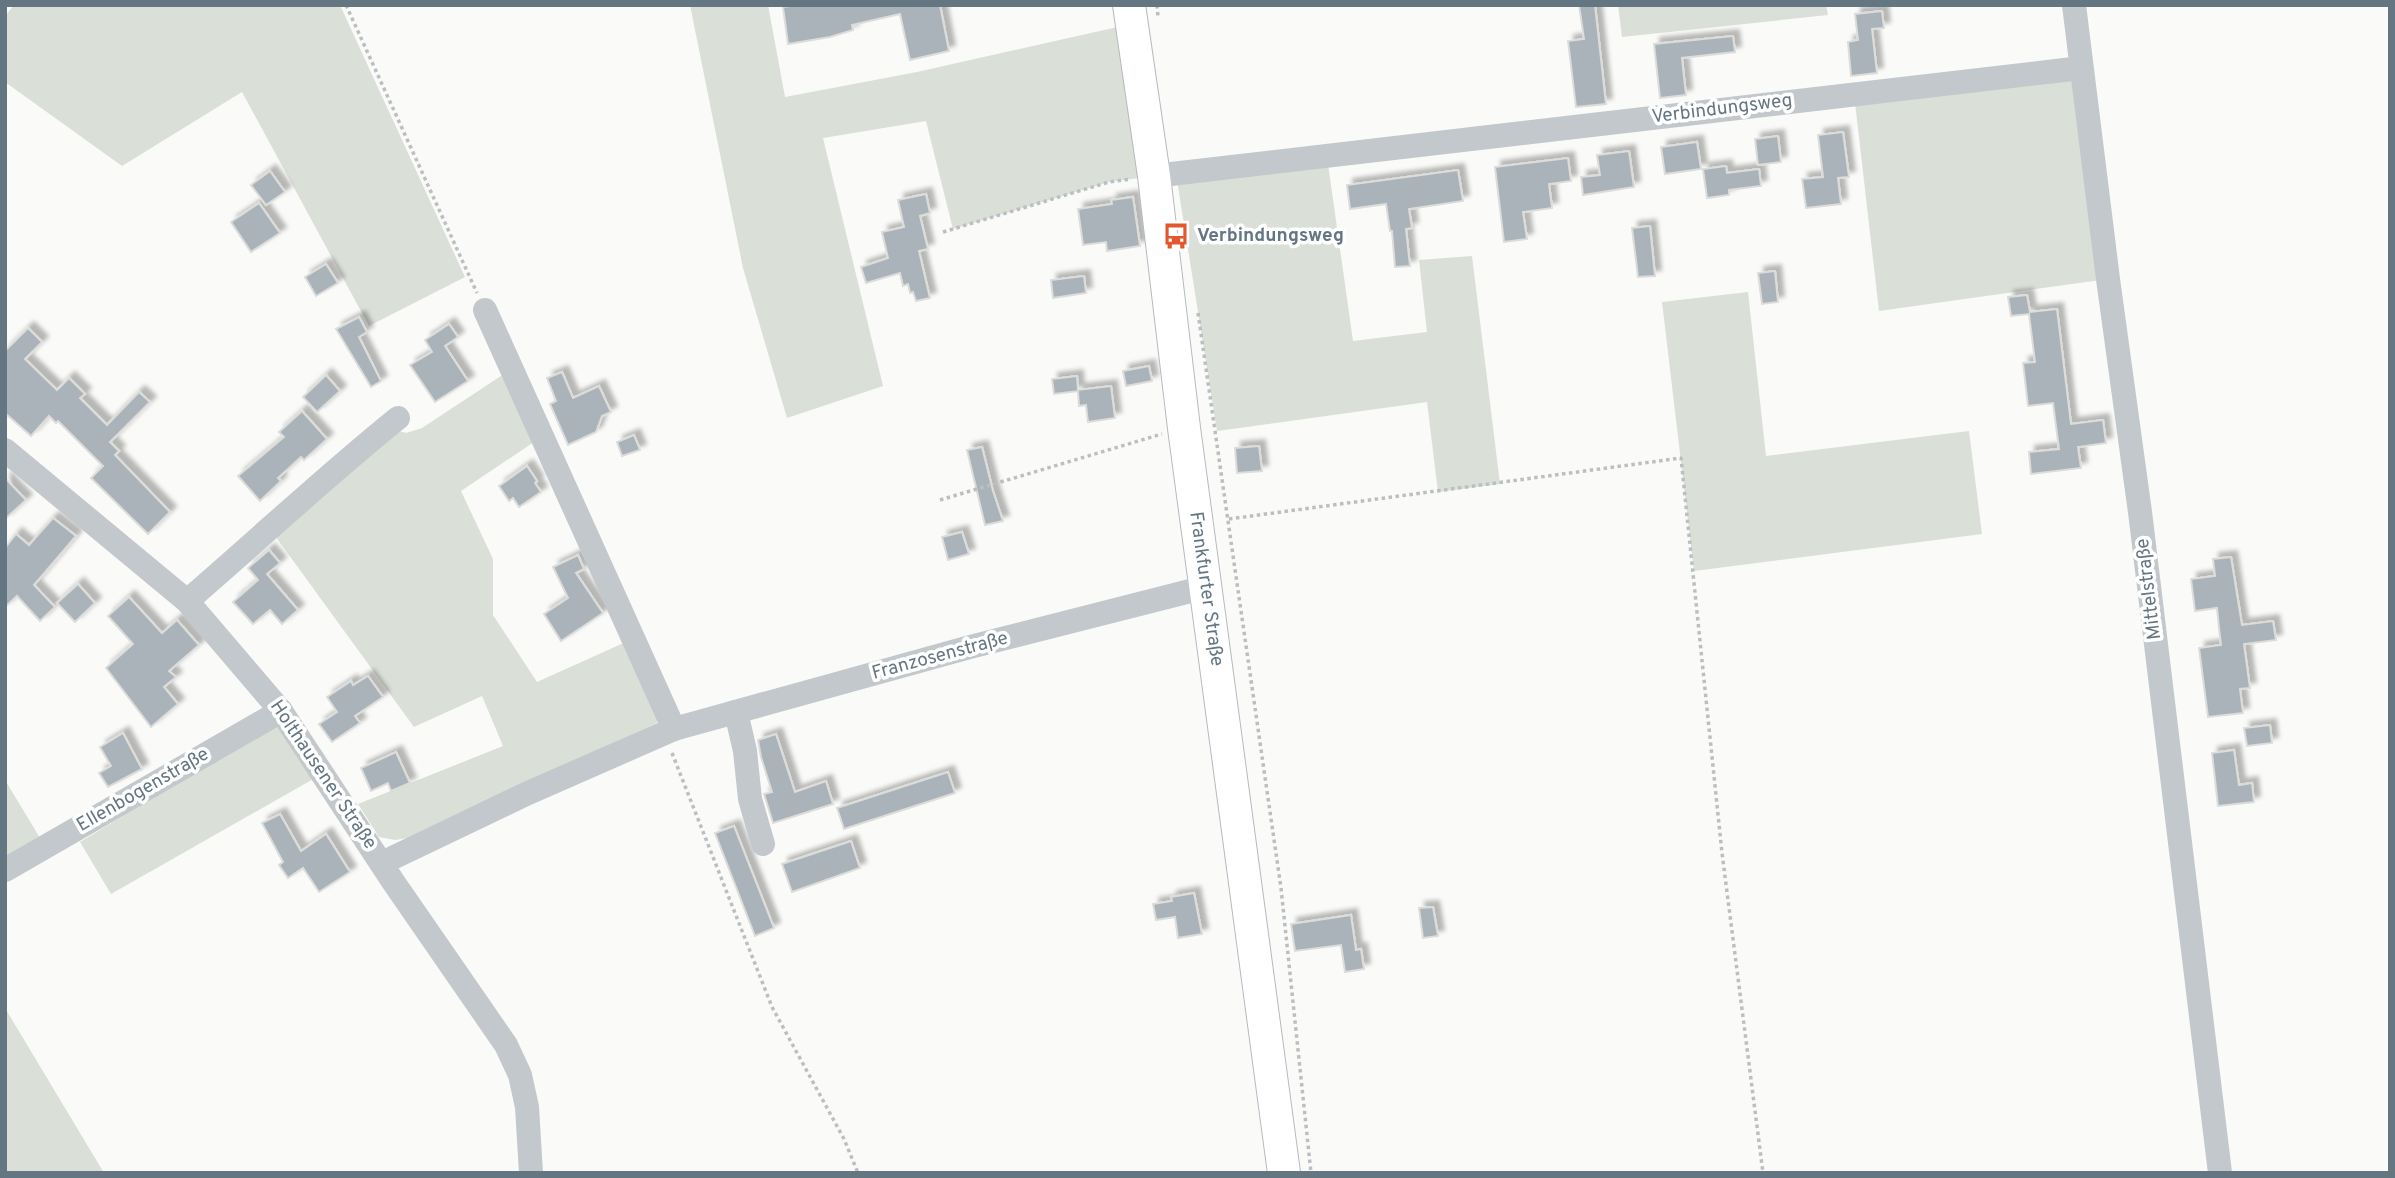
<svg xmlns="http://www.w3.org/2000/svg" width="2395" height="1178" font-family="Overpass,sans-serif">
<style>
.green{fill:#dadfd7}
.building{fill:#aab3b9;stroke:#dcdcda;stroke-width:2;filter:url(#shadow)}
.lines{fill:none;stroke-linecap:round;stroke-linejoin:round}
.major-casing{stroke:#b5babe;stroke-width:34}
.path{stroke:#bbbfc2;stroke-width:3.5;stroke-dasharray:3.5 3.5;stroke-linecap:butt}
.minor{stroke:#c3c8cc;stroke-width:24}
.major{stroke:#fff;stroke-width:32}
.labels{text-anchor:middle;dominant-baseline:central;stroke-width:7;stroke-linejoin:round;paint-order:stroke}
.street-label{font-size:19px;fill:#657683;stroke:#fff}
.poi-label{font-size:19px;font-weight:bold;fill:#657683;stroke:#fff;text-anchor:start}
</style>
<defs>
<filter id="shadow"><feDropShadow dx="6" dy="-6" stdDeviation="2" flood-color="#0004"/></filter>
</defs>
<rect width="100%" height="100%" fill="#fafaf8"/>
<!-- green -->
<g class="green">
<path d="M14,5H340L465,277L369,326L242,92L122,166L5,82V16Z"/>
<path d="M690,5H768L785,97L917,72L1131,24L1154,176L1109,182L953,229L926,121L823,138L883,386L787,418L743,268Z"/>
<path d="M1618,5H1826L1828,15L1622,37Z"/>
<path d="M2081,68L2108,279L1879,311L1854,94Z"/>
<path d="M1328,164L1353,341L1427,332L1419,260L1472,256L1500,484L1438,492L1427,402L1217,431L1176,174Z"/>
<path d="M1748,292L1766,456L1969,431L1982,534L1694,571L1662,302Z"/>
<path d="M507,372L537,440L461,491L493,559V615L537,682L628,641L659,716L657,723L408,838L395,840L379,837L358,804L503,746L482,696L414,727L273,533L399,431L406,433L422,428Z"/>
<path d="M277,723L315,778L111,894L80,842Z"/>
<path d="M5,780L43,843L5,864Z"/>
<path d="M5,1008L104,1173H5Z"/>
</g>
<!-- building -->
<g class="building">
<path d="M797,5H940L949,51L910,60L900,14L852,25L853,30L830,37L788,44L783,7Z"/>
<path d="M1579,5H1595L1606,104L1576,107L1568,41L1584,39Z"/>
<path d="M1882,11L1884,28L1872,29L1877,73L1851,76L1848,42L1858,40L1855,14Z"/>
<path d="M1733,36L1735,52L1682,58L1686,95L1660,98L1654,44Z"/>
<path d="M1843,132L1849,177L1838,178L1841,204L1806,208L1802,179L1823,177L1818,135Z"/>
<path d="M1778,136L1781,162L1758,165L1755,139Z"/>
<path d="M1697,142L1701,169L1665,174L1661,147Z"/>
<path d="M1629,151L1634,187L1583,195L1581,177L1600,175L1597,155Z"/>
<path d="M1568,158L1571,181L1549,184L1552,208L1523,212L1527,239L1504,242L1495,167Z"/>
<path d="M1726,166L1727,173L1759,169L1761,186L1729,190V195L1707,198L1703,169Z"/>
<path d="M1458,170L1463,201L1409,209L1412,228L1406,229L1410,266L1395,267L1392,231H1390L1386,204L1350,209L1347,185Z"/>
<path d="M270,171L285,192L266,205L251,185Z"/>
<path d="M926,194L930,213L920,216L928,249L919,251L930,298L916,301L913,292L910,293L908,284L903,286L900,273L866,283L861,267L888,258L882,232L904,227L898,200Z"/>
<path d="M1133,197L1140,246L1107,251L1106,242L1083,245L1078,209L1112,204L1111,200Z"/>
<path d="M259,203L280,233L251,252L231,222Z"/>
<path d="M1650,226L1655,276L1638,277L1632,228Z"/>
<path d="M326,264L338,283L316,296L305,277Z"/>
<path d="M1775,271L1778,302L1762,304L1758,273Z"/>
<path d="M1084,276L1086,293L1053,298L1051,280Z"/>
<path d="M2027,295L2030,312L2057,309L2071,424L2103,420L2106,443L2078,447L2081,468L2031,474L2029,452L2059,449L2053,403L2028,406L2023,363L2035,362L2029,314L2011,316L2008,297Z"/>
<path d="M359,317L367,332L359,337L381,381L371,387L336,329Z"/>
<path d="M449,324L458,337L445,346L468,381L435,402L410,365L432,352L425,340Z"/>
<path d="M28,328L42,342L25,359L57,390L69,378L85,394L80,398L107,425L139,392L150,402L110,442L119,451L115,455L170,512L148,534L91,478L103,466L58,421L56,423L49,416L31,436L5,413V351Z"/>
<path d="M1149,366L1152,381L1126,386L1123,371Z"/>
<path d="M562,372L573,398L599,386L611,412L602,416L596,432L568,445L550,404L556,401L547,378Z"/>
<path d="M326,375L340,391L317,412L303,397Z"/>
<path d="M1077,376L1078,390L1111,386L1115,418L1088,422L1086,405L1079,406L1078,391L1054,394L1052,379Z"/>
<path d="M302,411L327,439L304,460L301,457L278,478L281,481L260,501L238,476L284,437L279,432Z"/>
<path d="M634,435L640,450L622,456L617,442Z"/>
<path d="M1259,446L1262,471L1237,473L1235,448Z"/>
<path d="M982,447L993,491L1003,521L985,525L967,450Z"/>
<path d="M527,466L537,481L535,483L541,492L519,507L513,498L509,501L499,486Z"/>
<path d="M5,478L26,500L5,519Z"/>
<path d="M53,518L76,536L34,585L55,607L40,621L17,596L5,607V548L16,534L29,545Z"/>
<path d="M962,532L969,554L948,560L942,537Z"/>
<path d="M269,550L280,563L267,574L298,610L282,624L270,610L253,624L233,602L258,580L248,568Z"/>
<path d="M578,555L584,569L576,573L603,613L561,641L544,614L568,598L553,567Z"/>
<path d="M2231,557L2242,625L2273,621L2276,640L2244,644L2250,688L2240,689L2243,713L2208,717L2199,648L2221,645L2219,628L2217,608L2195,611L2191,579L2215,576L2213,559Z"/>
<path d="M78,584L95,603L75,622L57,603Z"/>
<path d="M129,597L162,633L177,620L199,645L169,671L176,677L164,687L178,704L151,727L106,668L133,644L108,616Z"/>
<path d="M368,676L383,697L355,716L360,723L332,742L319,724L337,712L327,697L351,681L353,685Z"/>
<path d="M2270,725L2272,743L2247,746L2244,728Z"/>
<path d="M123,733L142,769L108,787L99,773L111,766L100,747Z"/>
<path d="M776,734L795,792L826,781L833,804L773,823L764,794L772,792L761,757L758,740Z"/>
<path d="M2234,750L2239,785L2252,783L2254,802L2218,806L2212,753Z"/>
<path d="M396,752L410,783L391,791L388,783L371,791L361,768Z"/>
<path d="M948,772L955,793L844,829L837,808Z"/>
<path d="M280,814L301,851L326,834L350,872L319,892L303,868L288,878L279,865L283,862L262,823Z"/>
<path d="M734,826L774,928L755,936L715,833Z"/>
<path d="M851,841L860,868L792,892L782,864Z"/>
<path d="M1194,893L1202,934L1178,938L1175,917L1156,920L1153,904L1172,901L1171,897Z"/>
<path d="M1433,907L1438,936L1423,938L1419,908Z"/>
<path d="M1351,915L1356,950L1361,949L1364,969L1345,972L1341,945L1295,951L1291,924Z"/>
</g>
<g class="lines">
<!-- major casing -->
<g class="major-casing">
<path id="major" d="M1129,5L1154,176L1184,428L1284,1173"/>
</g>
<!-- path -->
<g class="path">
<path d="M346,5L477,293"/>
<path d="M1157,5L1158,17"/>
<path d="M943,232L1109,182L1131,179"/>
<path d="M1198,313L1281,888L1311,1173"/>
<path d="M940,500L1162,434"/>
<path d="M1229,519L1681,458L1722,853L1763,1173"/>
<path d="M672,753L772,1007L844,1139L858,1173"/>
</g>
<!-- minor -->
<g class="minor">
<path d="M2074,5L2108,279L2140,512L2220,1173"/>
<path d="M1154,176L2081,68"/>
<path d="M485,310L674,729"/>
<path d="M5,450L187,601L281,711L392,880L506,1045L520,1075L527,1107L531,1173"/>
<path d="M187,601C258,540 326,476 398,418"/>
<path d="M736,712L745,751L750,799L763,844"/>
<path d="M382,863L526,794L674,729L970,647L1206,587"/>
<path d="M5,870L281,711"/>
</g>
<!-- major -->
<use href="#major" class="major"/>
</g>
<!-- icons -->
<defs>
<g id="bus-bare" transform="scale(2.1)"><path d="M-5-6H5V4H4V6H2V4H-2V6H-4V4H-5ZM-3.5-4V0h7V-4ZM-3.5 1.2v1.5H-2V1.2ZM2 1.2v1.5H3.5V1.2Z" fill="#e4572e" stroke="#fff" stroke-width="2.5" paint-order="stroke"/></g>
</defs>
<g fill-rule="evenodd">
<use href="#bus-bare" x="1176" y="236"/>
</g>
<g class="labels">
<!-- street labels -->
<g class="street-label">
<text transform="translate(1722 109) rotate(-7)">Verbindungsweg</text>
<text transform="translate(1206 589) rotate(82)">Frankfurter Straße</text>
<text transform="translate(2149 589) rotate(-97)">Mittelstraße</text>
<text transform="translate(940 656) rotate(-15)">Franzosenstraße</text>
<text transform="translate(323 775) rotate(56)">Holthausener Straße</text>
<text transform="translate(143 790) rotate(-30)">Ellenbogenstraße</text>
</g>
<!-- poi labels -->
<g class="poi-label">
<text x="1197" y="236">Verbindungsweg</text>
</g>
</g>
<!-- border -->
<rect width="2395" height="1178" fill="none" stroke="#657683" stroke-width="14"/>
</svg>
